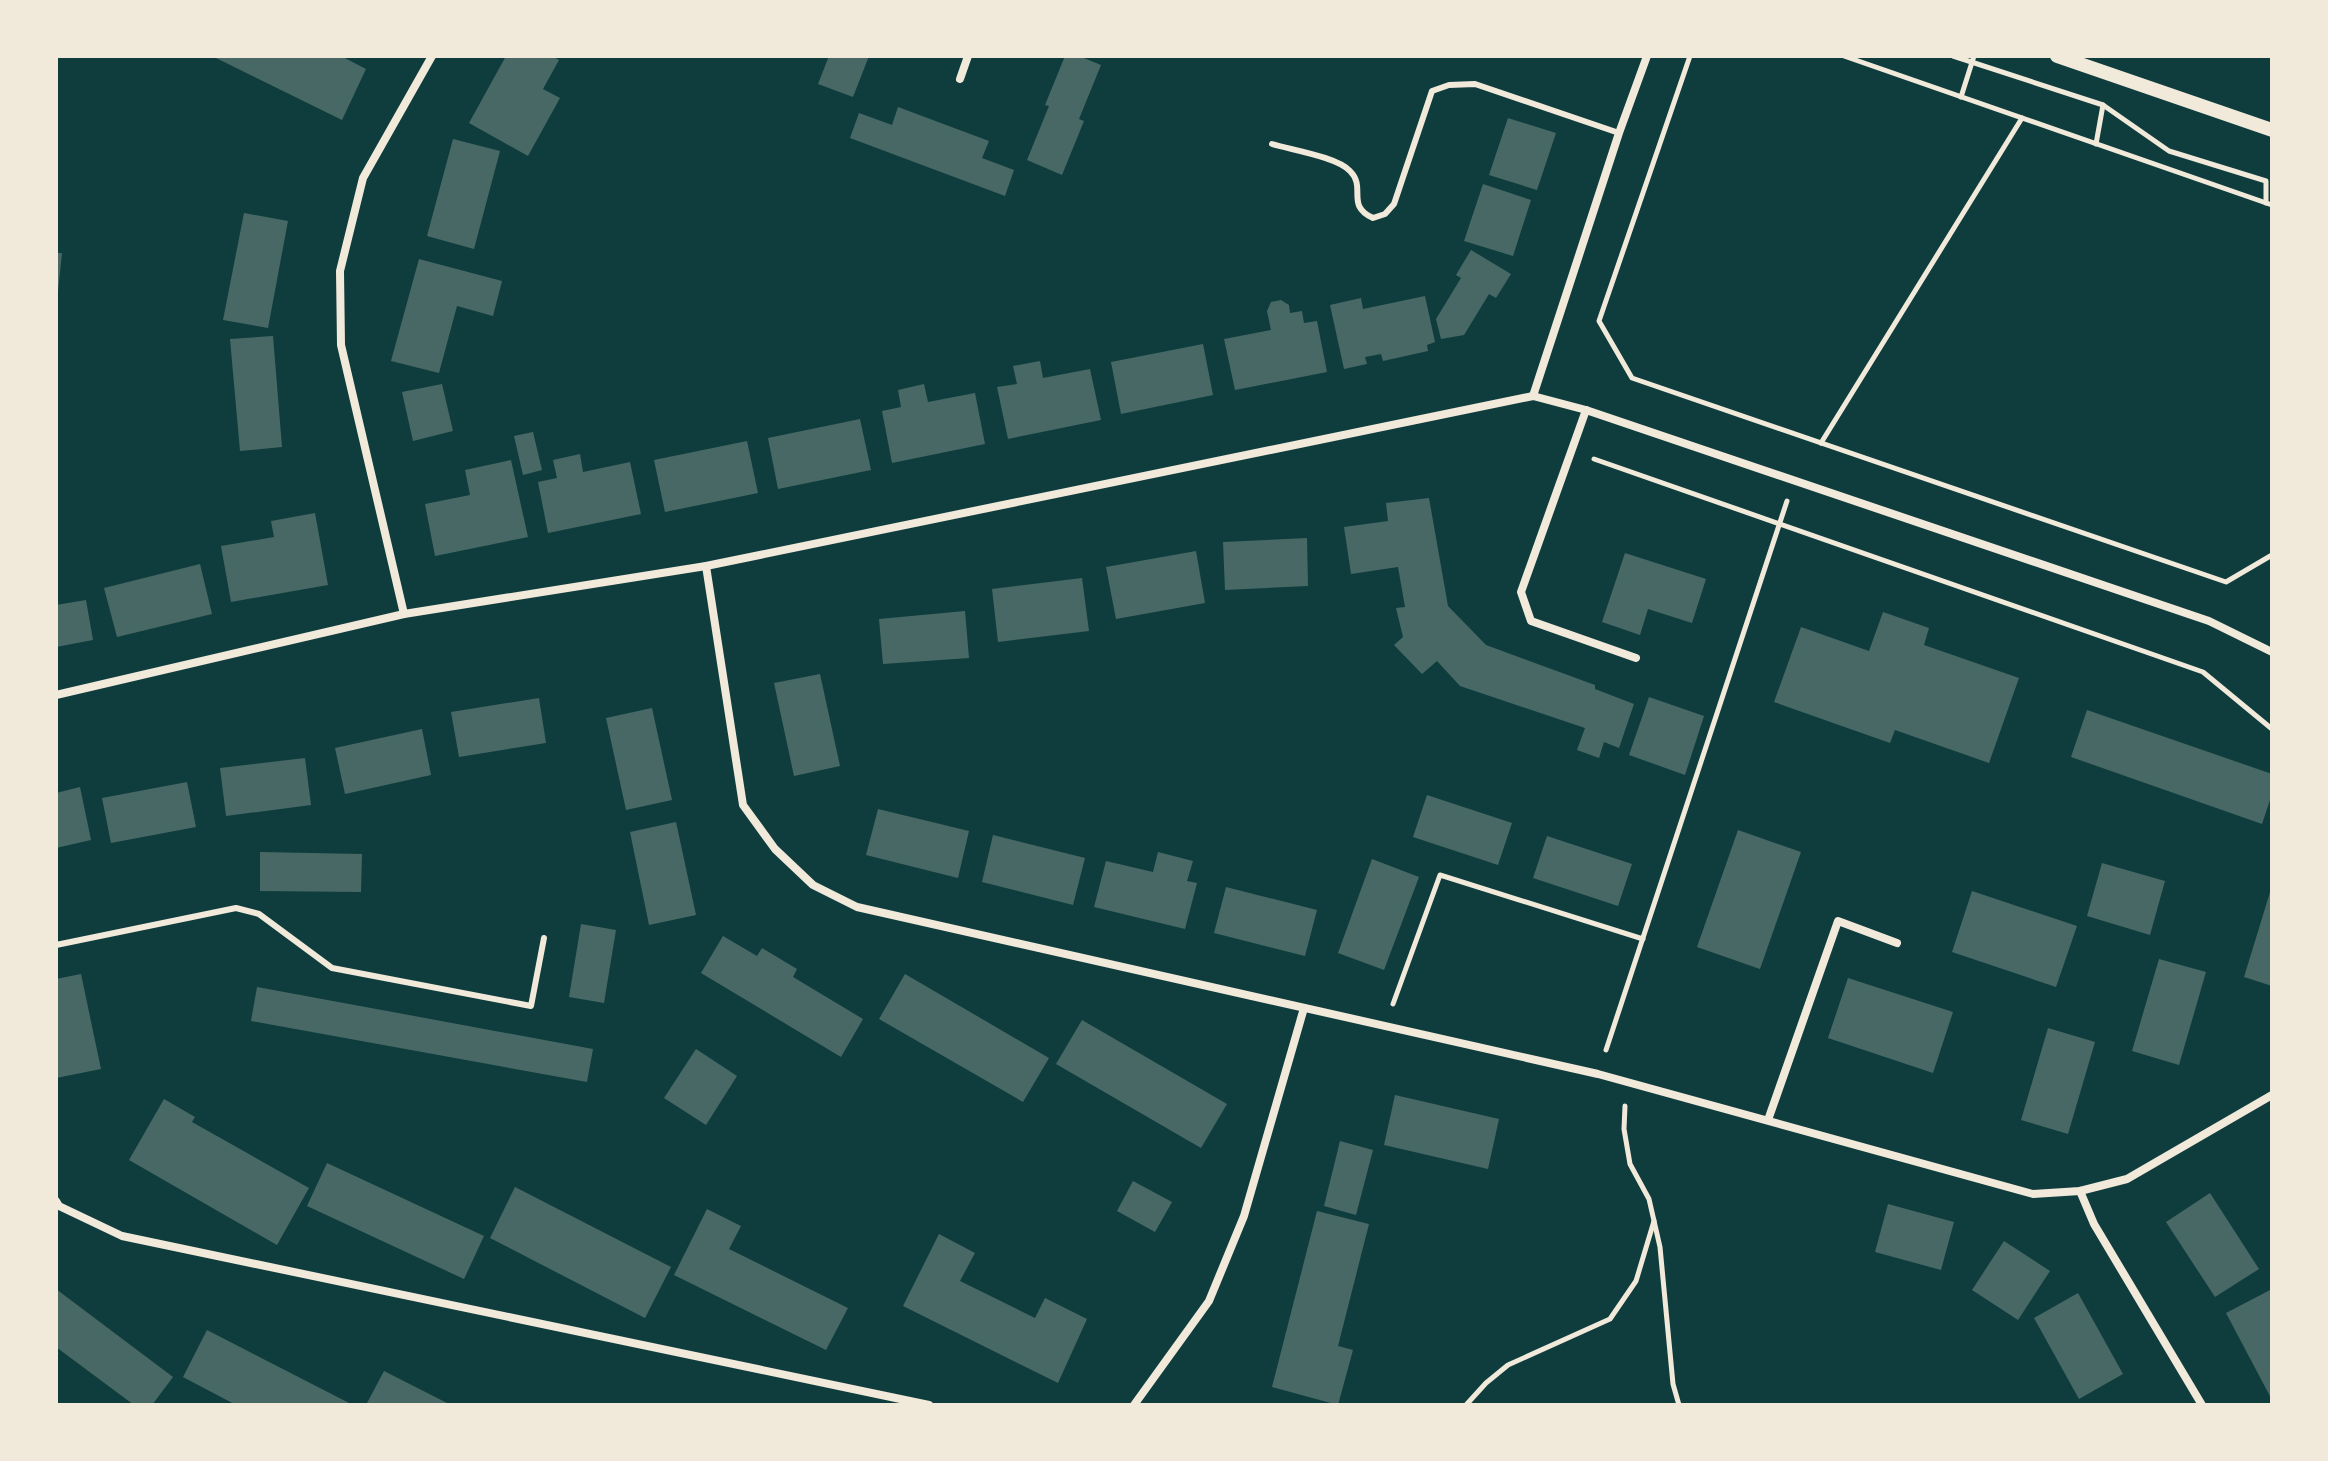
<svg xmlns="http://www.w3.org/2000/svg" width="2328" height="1461" font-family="'Open Sans',sans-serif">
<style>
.building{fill:#486865}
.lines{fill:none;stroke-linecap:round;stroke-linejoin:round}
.path{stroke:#f1e9da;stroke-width:5}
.service{stroke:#f1e9da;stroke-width:6}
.minor{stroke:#f1e9da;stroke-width:8}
.tertiary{stroke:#f1e9da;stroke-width:14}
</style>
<rect width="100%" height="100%" fill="#0f3d3e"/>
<!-- building -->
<g class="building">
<path d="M212,56H341L366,69L342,120Z"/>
<path d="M506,56H552L559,60L543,89L560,98L528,156L469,123Z"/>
<path d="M829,56H869L853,97L818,84Z"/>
<path d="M1065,56H1079L1101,65L1079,119L1084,121L1062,175L1027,160L1049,106L1045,105Z"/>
<path d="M898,107L989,141L982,158L1014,170L1005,196L850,138L859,113L892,125Z"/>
<path d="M1508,118L1556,133L1537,190L1489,175Z"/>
<path d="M453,139L500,151L474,249L427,236Z"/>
<path d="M1483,184L1531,200L1513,256L1464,241Z"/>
<path d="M244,213L288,221L268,328L223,320Z"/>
<path d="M1471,250L1511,274L1496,298L1489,294L1464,335L1441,339L1436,319L1461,278L1456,275Z"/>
<path d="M56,253H62L58,291H56Z"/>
<path d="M419,259L502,281L493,316L457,306L439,373L391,361Z"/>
<path d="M1425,296L1435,342L1427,345L1428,351L1383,361L1381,354L1365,357L1367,364L1344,369L1330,305L1361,298L1363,309Z"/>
<path d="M1281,300L1289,305L1290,313L1302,311L1304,323L1317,321L1327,372L1235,390L1224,339L1271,330L1267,311L1271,302Z"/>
<path d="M273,336L282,447L240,451L230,339Z"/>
<path d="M1203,344L1213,395L1121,414L1111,362Z"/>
<path d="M1040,361L1043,378L1090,369L1101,420L1008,439L997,387L1017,384L1013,366Z"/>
<path d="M442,384L453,431L413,441L402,392Z"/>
<path d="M924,384L928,402L975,393L985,444L892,463L882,411L901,407L898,390Z"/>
<path d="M860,419L871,470L778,489L768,438Z"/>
<path d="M533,432L542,470L523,475L514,436Z"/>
<path d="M747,441L758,493L665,512L654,460Z"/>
<path d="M580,454L583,472L630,462L641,514L548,533L538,482L557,478L553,460Z"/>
<path d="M511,460L528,537L435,556L425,504L470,495L465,470Z"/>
<path d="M1429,498L1448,606L1486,645L1595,685V689L1634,704L1619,748L1604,742L1599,758L1577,750L1585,728L1460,686L1437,661L1422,674L1394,645L1403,637L1396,608L1405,607L1398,567L1351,574L1344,527L1388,521L1386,503Z"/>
<path d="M315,513L328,585L231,602L221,546L274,537L271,521Z"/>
<path d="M1307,538L1308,586L1225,590L1223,542Z"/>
<path d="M1196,551L1205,603L1116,619L1106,567Z"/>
<path d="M1625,553L1706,579L1692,623L1648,609L1640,635L1602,622Z"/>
<path d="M200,564L212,614L117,637L104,588Z"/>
<path d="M1082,578L1089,631L998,642L992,589Z"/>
<path d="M86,600L93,640L56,647V605Z"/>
<path d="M965,611L969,658L883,664L879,619Z"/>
<path d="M1883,612L1929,628L1924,645L2019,678L1989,763L1895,730L1890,743L1774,702L1801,627L1869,651Z"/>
<path d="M820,674L840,766L794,776L774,683Z"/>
<path d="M1649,697L1704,716L1685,775L1629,755Z"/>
<path d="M539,698L546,743L459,757L451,712Z"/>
<path d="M652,708L672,800L626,810L606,718Z"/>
<path d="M2087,710L2272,774V794L2262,824L2071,757Z"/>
<path d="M422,729L431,775L345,794L335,748Z"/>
<path d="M305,758L311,805L226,816L220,768Z"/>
<path d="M187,782L196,827L111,843L102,798Z"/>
<path d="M80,787L91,840L56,848V793Z"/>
<path d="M1427,795L1512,823L1498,865L1413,837Z"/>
<path d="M878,809L969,831L958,878L866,855Z"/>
<path d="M676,822L696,915L649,925L630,832Z"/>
<path d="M1738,830L1801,852L1760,969L1697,947Z"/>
<path d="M993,835L1085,858L1073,905L982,882Z"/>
<path d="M1547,836L1632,864L1618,906L1533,878Z"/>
<path d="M260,852L362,854L361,892L260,891Z"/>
<path d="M1158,852L1193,861L1187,881L1197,883L1185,929L1094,907L1106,861L1153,872Z"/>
<path d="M1372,859L1419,877L1384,970L1338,953Z"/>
<path d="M2102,863L2165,881L2150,935L2087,916Z"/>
<path d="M1226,887L1317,910L1305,956L1214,933Z"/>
<path d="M2271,889H2272V986L2244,977Z"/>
<path d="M1972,891L2077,926L2056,987L1952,952Z"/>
<path d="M581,924L616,930L604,1003L569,997Z"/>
<path d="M723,936L757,956L762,948L797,969L793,977L863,1019L841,1057L701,973Z"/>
<path d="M2159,959L2206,972L2179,1065L2132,1051Z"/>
<path d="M81,974L101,1069L56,1078V979Z"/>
<path d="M905,974L1049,1058L1023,1102L879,1019Z"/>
<path d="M1848,978L1953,1012L1933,1073L1828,1038Z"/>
<path d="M257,987L593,1049L587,1082L251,1021Z"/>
<path d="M1082,1020L1227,1104L1201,1148L1056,1064Z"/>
<path d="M2048,1028L2095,1042L2068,1134L2021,1120Z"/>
<path d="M696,1049L737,1076L706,1125L664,1098Z"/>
<path d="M1395,1095L1499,1119L1488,1169L1384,1145Z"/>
<path d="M164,1099L195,1117L192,1122L309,1188L277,1245L129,1160Z"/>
<path d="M1340,1141L1373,1150L1356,1215L1324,1206Z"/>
<path d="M327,1163L484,1236L464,1279L307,1206Z"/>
<path d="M1133,1181L1172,1202L1155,1232L1117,1211Z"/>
<path d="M515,1187L671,1267L645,1318L490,1238Z"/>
<path d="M2210,1193L2259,1269L2215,1297L2166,1222Z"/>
<path d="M1888,1204L1954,1222L1941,1270L1875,1252Z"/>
<path d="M707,1209L741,1226L729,1249L848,1308L826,1350L674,1275Z"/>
<path d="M1317,1211L1369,1224L1338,1346L1353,1350L1338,1405L1272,1387Z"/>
<path d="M939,1234L975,1253L960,1281L1035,1318L1045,1298L1087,1319L1058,1383L903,1306Z"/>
<path d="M2004,1241L2050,1271L2018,1320L1972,1290Z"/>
<path d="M56,1289L173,1377L152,1405H134L56,1347Z"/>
<path d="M2272,1289V1400L2226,1313Z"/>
<path d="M2078,1293L2123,1374L2079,1399L2034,1318Z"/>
<path d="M207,1330L353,1405H236L183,1377Z"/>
<path d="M384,1371L451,1405H366Z"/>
</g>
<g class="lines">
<!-- path -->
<g class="path">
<path d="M1690,56L1599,321L1632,378L2226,582L2272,555"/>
<path d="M1844,56L2272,205"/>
<path d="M1953,56L2103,105L2169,151L2266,181V203"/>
<path d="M1961,97L1974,56"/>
<path d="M2096,144L2103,105"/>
<path d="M1821,443L2022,118"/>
<path d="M1594,459L2203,672L2272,729"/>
<path d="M1393,1004L1440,875L1643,939"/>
<path d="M1606,1050L1787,501"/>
<path d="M1625,1106L1624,1129L1630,1164L1649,1199L1660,1247L1673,1384L1679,1405"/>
<path d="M1466,1405L1486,1383L1508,1365L1610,1319L1636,1281L1654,1221"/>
</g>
<!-- service -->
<g class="service">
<path d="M1272,144C1292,150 1337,157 1350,171C1367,188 1345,205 1373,218L1385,214L1394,204L1432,91L1449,85L1475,84L1619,133"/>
<path d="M56,945L236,908L259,914L332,968L531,1006L544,938"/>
</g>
<!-- minor -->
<g class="minor">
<path d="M960,79L968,56"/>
<path d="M1533,396L1619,133L1647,56"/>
<path d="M1586,410L1521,592L1531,621L1636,658"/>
<path d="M706,566L743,805L775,849L813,885L857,907L1598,1074L2033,1194L2080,1191L2127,1179L2272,1095"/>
<path d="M404,614L341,345L340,271L363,178L432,56"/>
<path d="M56,695L404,614L706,566L1533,396L1586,410L2209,621L2272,652"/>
<path d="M1768,1120L1838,921L1897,943"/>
<path d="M2080,1191L2094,1224L2202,1405"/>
<path d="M56,1201L59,1206L122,1236L929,1405"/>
<path d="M1134,1405L1209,1301L1244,1216L1304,1008"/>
</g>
<!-- tertiary -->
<path class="tertiary" d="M2057,56L2272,130"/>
</g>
<!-- border -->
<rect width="2328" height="1461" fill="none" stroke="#f1e9da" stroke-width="116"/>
</svg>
